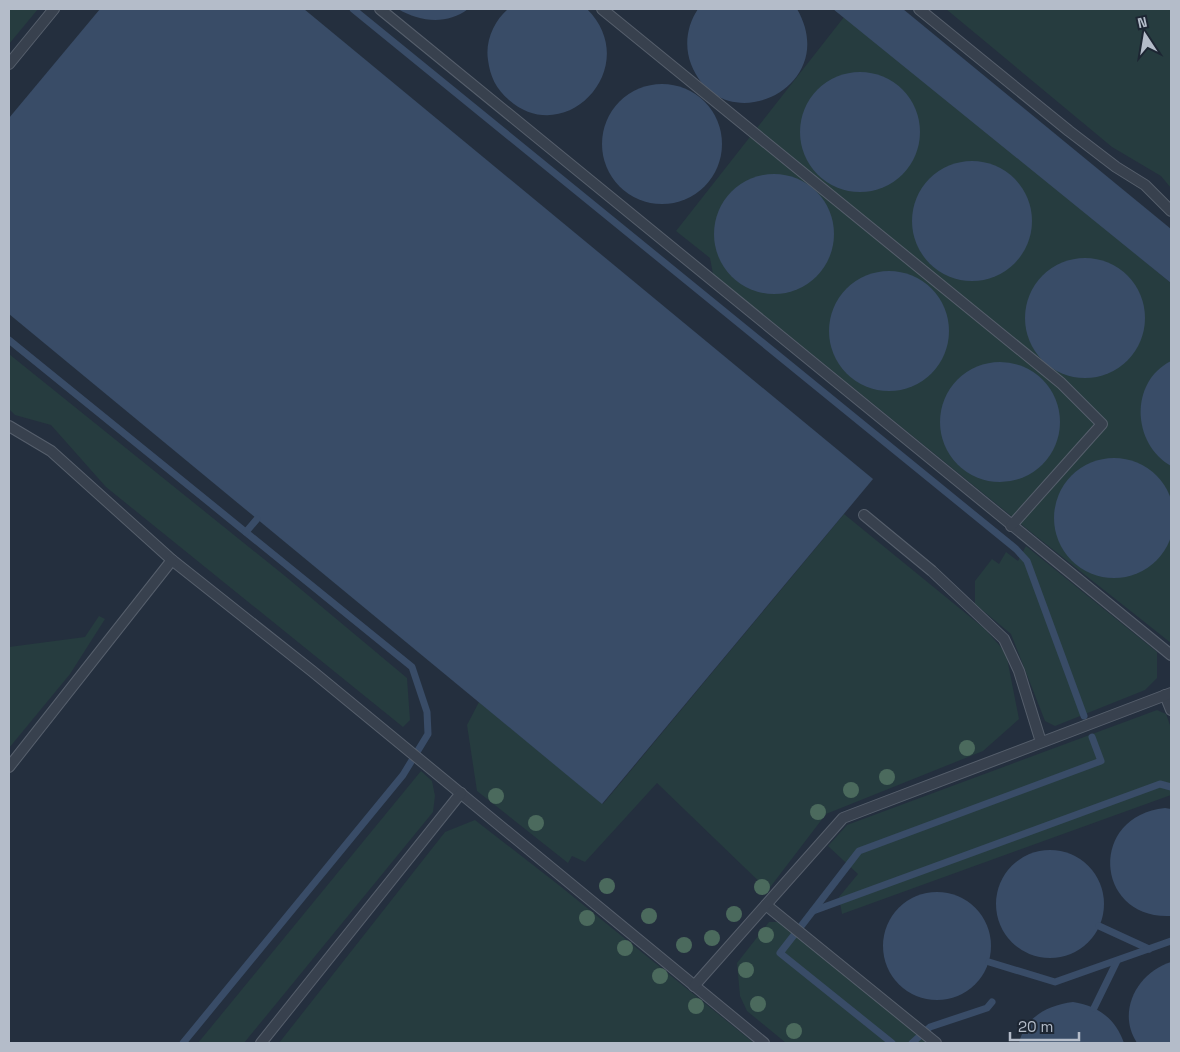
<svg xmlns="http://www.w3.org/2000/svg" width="1180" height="1052" font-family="'Space Grotesk',sans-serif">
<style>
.green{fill:#263c3f}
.water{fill:#394c67}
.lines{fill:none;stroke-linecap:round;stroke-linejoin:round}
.stream{stroke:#394c67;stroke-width:7}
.service-casing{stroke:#565f6c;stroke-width:12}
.service{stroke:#38414e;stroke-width:10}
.tree{fill:#4b6a5d}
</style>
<rect width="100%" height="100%" fill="#242f3e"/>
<!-- green -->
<g class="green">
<path d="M9,9H38L9,44Z"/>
<path d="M946,9H1171V188L1161,176L1112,147Z"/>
<path d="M844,17L1004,144L1171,283V643L1037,537L713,274L710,258L676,231Z"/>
<path d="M9,354L285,576L407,678L410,720L403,727L106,487L51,425L15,415L9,409Z"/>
<path d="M844,514L985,629L1006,653L1019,719L983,751L826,814L768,890L657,783L585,862L572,856L568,863L477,791L467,725L479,702L603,804Z"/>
<path d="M1026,546L1157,652V678L1145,690L1055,726L1045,721L1011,634L975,604V581L992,559L999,564L1006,552L1018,561Z"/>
<path d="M99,616L105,619L70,674L9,748V647L85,637Z"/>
<path d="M1157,710L1166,714L1171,728V795L842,914L839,897L858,874L828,846L847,825Z"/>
<path d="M421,771L432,781L435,796L433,812L244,1043H198Z"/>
<path d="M475,820L560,886L754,1043H279L445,832Z"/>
<path d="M769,922H779L928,1043H786L747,1011L740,996L737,963Z"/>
</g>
<!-- water -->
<g class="water">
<path d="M100,9H304L873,479L602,804L9,314V118Z"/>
<path d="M398,9H468C447,25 420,22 398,9Z"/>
<path d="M508,9H587C644,66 566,150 509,100C496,89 490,76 488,60C485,41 494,21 508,9Z"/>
<path d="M698,9H797C843,88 722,144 691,64C684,46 687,25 698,9Z"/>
<path d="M833,9H903L1171,229V283Z"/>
<circle cx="860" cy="132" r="60"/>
<circle cx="662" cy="144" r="60"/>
<circle cx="972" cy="221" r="60"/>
<circle cx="774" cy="234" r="60"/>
<circle cx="1085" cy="318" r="60"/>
<circle cx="889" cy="331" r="60"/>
<path d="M1171,361V466C1132,444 1129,382 1171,361Z"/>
<circle cx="1000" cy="422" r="60"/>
<circle cx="1114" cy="518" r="60"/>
<path d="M1165,808L1171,809V916C1095,920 1087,816 1165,808Z"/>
<circle cx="1050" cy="904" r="54"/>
<circle cx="937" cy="946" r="54"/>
<path d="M1171,962V1043H1137C1116,1011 1138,972 1171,962Z"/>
<path d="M1073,1002C1098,1006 1115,1018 1124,1043H1019C1025,1017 1048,1005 1073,1002Z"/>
</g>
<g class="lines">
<!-- stream -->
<g class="stream">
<path d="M353,9L1016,549L1027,561L1084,716"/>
<path d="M9,340L412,667L427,712L428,734L403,775L183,1043"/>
<path d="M246,532L257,519"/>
<path d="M813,911L1160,784L1171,787"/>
<path d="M802,925L859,851L1101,761L1092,737"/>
<path d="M1099,926L1149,949"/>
<path d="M794,935L780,953L892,1043"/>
<path d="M989,962L1055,982L1171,941"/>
<path d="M1094,1008L1117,961"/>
<path d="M912,1043L930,1027L987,1008L992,1002"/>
</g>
<!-- service casing -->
<g class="service-casing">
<g id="service">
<path d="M380,9L1171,655"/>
<path d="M602,9L1061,383L1102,424L1011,526"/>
<path d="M919,9L1069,131L1116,167L1145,185L1171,211"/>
<path d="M9,64L54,9"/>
<path d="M9,426L51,451L172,560L312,671L764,1043"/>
<path d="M864,515L932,571L1004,639L1019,671L1041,742"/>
<path d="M1165,695L1171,710"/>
<path d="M9,767L172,560"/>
<path d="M766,905L936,1043"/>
<path d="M694,986L843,818L1171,693"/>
<path d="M261,1043L461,793"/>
</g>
</g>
<!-- service -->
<use href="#service" class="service"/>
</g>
<!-- trees -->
<g class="tree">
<circle cx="967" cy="748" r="8"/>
<circle cx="887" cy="777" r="8"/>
<circle cx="851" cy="790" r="8"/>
<circle cx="496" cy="796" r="8"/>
<circle cx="818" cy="812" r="8"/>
<circle cx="536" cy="823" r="8"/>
<circle cx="607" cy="886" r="8"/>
<circle cx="762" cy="887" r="8"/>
<circle cx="734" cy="914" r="8"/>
<circle cx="649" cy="916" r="8"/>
<circle cx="587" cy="918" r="8"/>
<circle cx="766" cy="935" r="8"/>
<circle cx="712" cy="938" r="8"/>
<circle cx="684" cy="945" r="8"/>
<circle cx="625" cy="948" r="8"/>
<circle cx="746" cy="970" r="8"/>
<circle cx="660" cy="976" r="8"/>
<circle cx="758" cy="1004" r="8"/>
<circle cx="696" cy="1006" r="8"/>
<circle cx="794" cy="1031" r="8"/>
</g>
<!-- border -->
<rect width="1180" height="1052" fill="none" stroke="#b4bcc9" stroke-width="20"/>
<!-- north arrow -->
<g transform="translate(1145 35) rotate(348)" stroke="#1d2633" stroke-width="4" paint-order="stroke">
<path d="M0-4L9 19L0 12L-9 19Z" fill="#b4bcc9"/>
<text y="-8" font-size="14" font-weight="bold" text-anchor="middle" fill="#b4bcc9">N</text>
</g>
<!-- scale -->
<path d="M1010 1032v8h69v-8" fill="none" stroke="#b4bcc9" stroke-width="2.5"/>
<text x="1018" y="1032" font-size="15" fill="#b4bcc9" stroke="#1d2633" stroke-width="4" paint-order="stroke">20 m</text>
</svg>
